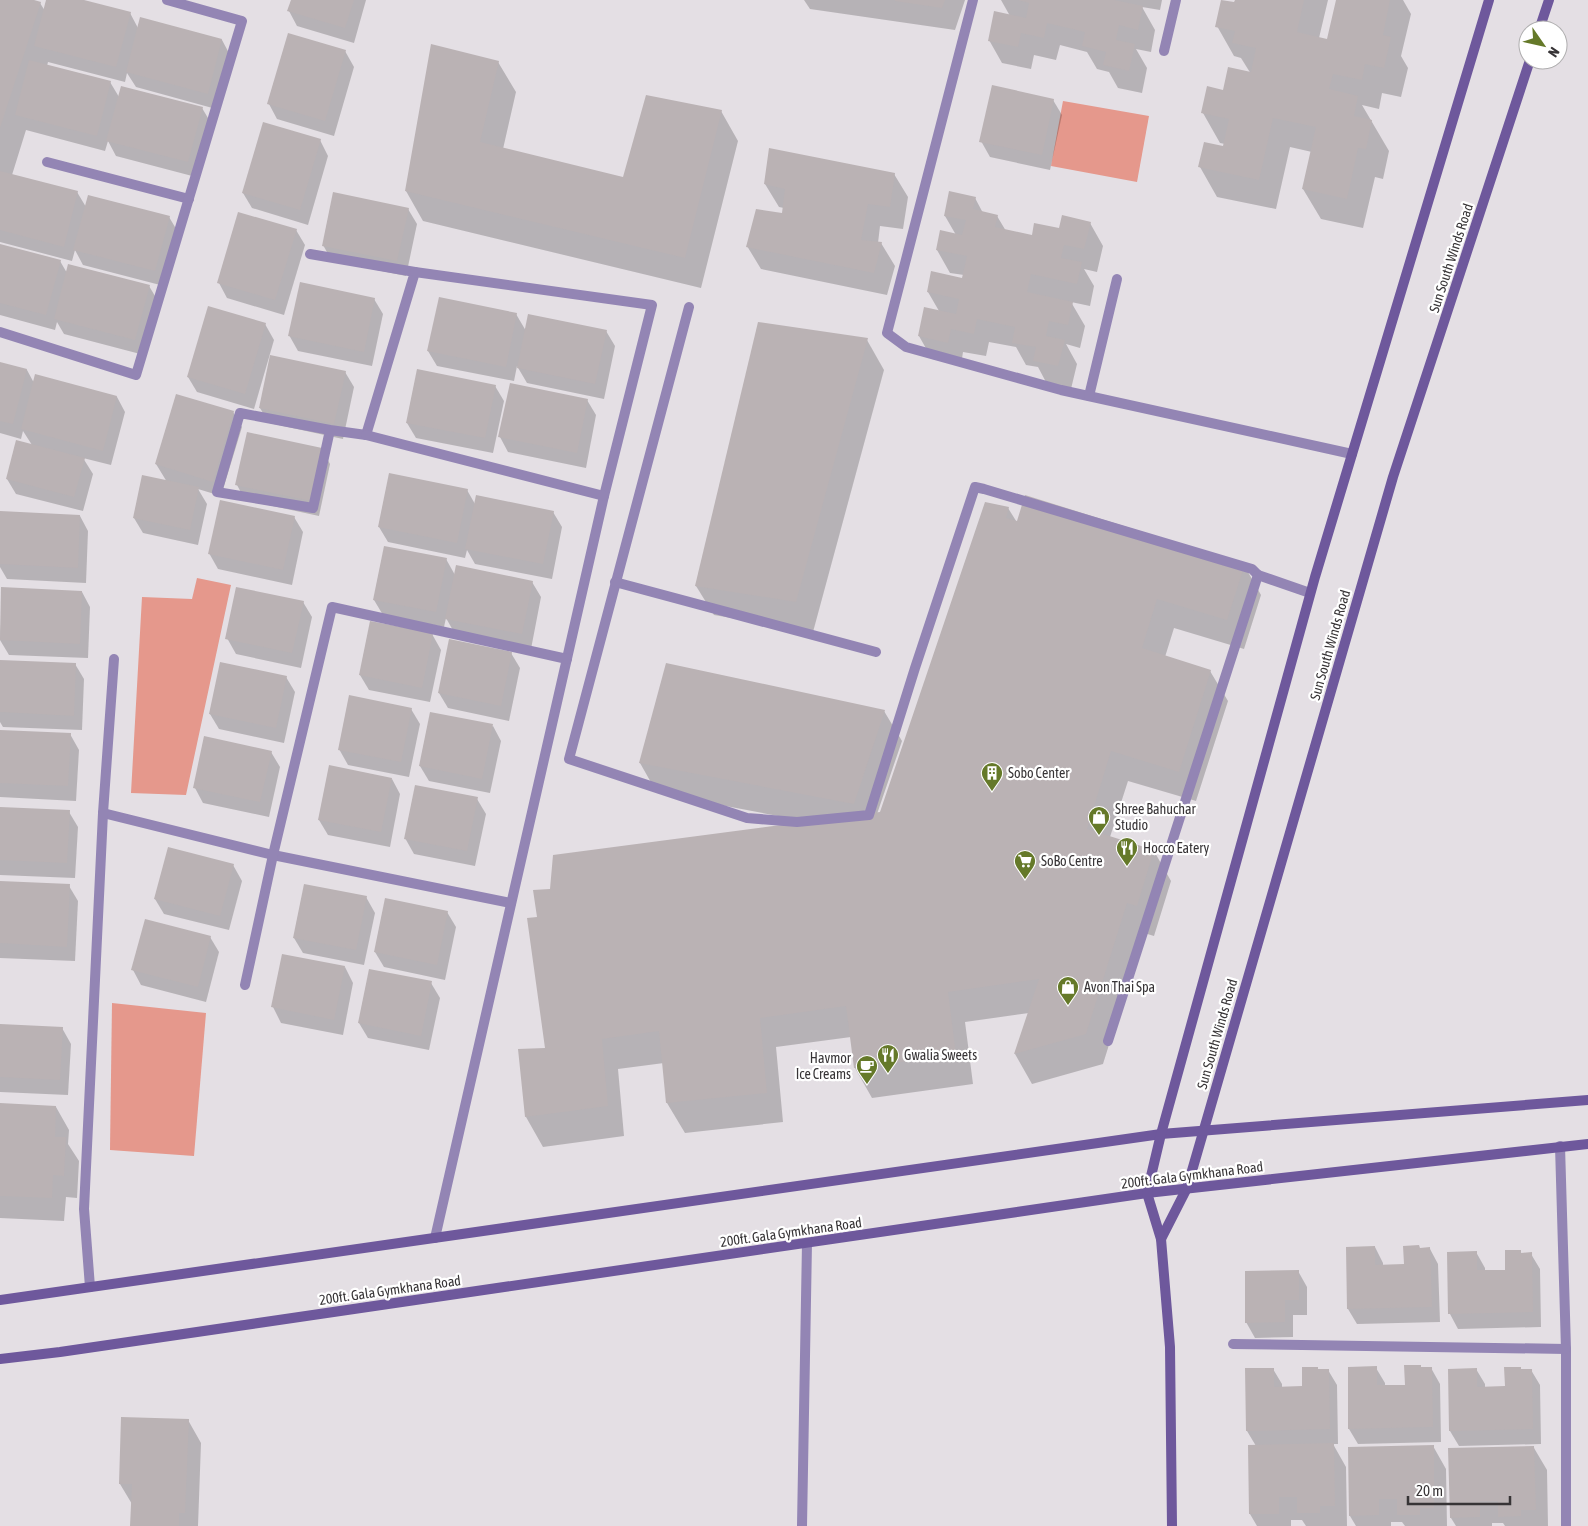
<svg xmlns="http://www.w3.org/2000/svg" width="1588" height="1526" font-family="'Asap Condensed',sans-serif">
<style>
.green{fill:#e5988c}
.shadow{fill:#0003}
.building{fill:#bab2b4}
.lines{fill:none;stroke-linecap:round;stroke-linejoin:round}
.lane{stroke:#9385b4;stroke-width:10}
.street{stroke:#9385b4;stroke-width:10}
.secondary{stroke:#6e589c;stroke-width:10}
.labels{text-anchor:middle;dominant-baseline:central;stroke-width:4.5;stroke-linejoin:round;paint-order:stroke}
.street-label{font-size:14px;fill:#373436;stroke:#fff}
.poi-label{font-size:14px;fill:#373436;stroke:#fff;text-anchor:start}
</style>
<rect width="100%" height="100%" fill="#e4dfe4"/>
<!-- green -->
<g class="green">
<path d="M1063,101L1149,116L1137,182L1051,166Z"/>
<path d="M197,578L231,585L186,795L131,793L142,597L192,599Z"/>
<path d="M112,1003L206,1013L194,1156L110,1150Z"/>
</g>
<!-- shadow -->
<g class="shadow">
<path d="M0,0H30L40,3L45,11L48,0H80L130,13L138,28L222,40L230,55L216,109L136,87L127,73L125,82L48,62L47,66L110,82L119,97L202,108L211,123L196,177L116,156L108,141L105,151L26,130L12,175L77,192L86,207L169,217L178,232L164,286L83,265L75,250L72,261L0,242Z"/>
<path d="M292,0H366L354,43L297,26L289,11Z"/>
<path d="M804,0H965L955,30L810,9Z"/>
<path d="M1001,0H1162L1160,10L1142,7L1155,30L1151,52L1136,49L1147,68L1142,93L1118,88L1109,72L1097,69L1087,52L1060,45L1056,60L1034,55L1031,69L1002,63L989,40L1010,16Z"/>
<path d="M1236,0H1328L1319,38L1328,41L1337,0H1403L1411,14L1401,56L1408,68L1401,97L1382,93L1379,109L1362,105L1389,151L1383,179L1375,177L1363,228L1321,219L1303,189L1312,152L1290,147L1276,209L1217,197L1200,167L1224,147L1225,144L1220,143L1203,113L1224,91L1251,74L1241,58L1234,56L1217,26L1235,4Z"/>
<path d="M345,51L354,67L334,136L277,119L269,104Z"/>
<path d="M498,62L516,92L503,149L624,178L721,111L738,141L701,288L423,221L406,191Z"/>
<path d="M1053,100L1062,115L1050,170L990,157L981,141Z"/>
<path d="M320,140L328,156L308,225L252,208L243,193Z"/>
<path d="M894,174L908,197L903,229L880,226L878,243H881L895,266L887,295L761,269L747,246L783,214L784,208L779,207L765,184Z"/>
<path d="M975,198L983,213L997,216L1006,231L1033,237L1090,223L1103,246L1097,272L1084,269L1094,286L1090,306L1071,302L1085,326L1080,348L1066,344L1077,364L1071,389L1047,384L1038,367L1026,365L1016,347L989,342L986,356L963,352L961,365L932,359L919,336L939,311L928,292L963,279L964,275L950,273L937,250L956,235L945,216Z"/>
<path d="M408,209L417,224L406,276L332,261L323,245Z"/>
<path d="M296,230L305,245L284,315L227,298L219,283Z"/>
<path d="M0,245L60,261L67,273L149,286L158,301L144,355L64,334L57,322L55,330L0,315Z"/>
<path d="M374,299L383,314L372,366L298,351L289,335Z"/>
<path d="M516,314L526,331H606L615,346L604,399L527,383L517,366L514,381L437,366L428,351Z"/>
<path d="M265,324L274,340L254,409L197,392L188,377Z"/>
<path d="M867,340L884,370L813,632L714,615L696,586Z"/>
<path d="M0,363L27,370L34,383L117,397L125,412L111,465L83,458L93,474L83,511L16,494L7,479L32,445L23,431L21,439L0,433Z"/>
<path d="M345,372L354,387L343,439L269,423L260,408Z"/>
<path d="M495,386L504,401L493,453L416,438L407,423Z"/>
<path d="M587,400L596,415L586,468L508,452L500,437Z"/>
<path d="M233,412L242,427L221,496L198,489L207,504L198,545L143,533L134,518L167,482L156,464Z"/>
<path d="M322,449L330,464L319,516L245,500L237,485Z"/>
<path d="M467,490L475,504L553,512L562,527L552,579L475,564L467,550L465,558L388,542L379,527Z"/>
<path d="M1008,508L1018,524L1244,565L1261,595L1244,649L1174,628L1165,657L1210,671L1228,701L1196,801L1128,781L1110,837L1154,851L1171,881L1154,936L1144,933L1103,1064L1032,1084L1015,1054L1029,1013L965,1022L973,1084L872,1098L855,1068L851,1037L776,1047L783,1122L685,1133L667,1103L664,1063L618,1069L624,1136L543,1147L526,1117L547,1050L538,918L551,890L810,822L657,793L640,763L884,711L902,741L877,814L881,813Z"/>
<path d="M80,516L88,531L86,583L7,579L0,567V527Z"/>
<path d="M294,517L303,532L292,585L218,569L209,553Z"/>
<path d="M446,559L455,575L532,582L541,597L531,649L455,634L446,618L444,627L383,615L374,600Z"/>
<path d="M3,588L82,592L90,607L88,658L9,655L0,640Z"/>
<path d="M303,602L312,617L301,668L236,654L227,638Z"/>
<path d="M432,634L441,650L430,702L369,690L360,675Z"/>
<path d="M511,653L520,668L509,721L448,708L439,693Z"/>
<path d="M0,661L75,664L84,679L82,730L3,727L0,722Z"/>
<path d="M286,677L295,692L284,743L219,729L210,714Z"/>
<path d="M411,709L420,724L409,777L348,765L339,749Z"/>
<path d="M493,726L501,741L490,793L429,781L420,766Z"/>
<path d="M0,731L70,734L79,750L76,801L0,797Z"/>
<path d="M271,752L280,767L269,817L203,803L195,788Z"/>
<path d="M392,779L400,794L390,847L328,835L319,820Z"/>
<path d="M477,799L486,814L475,866L414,854L405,838Z"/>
<path d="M0,808L69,812L78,827L75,878L0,875Z"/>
<path d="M233,865L242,881L229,930L164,914L155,899Z"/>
<path d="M0,883L69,886L78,901L75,961L0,958Z"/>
<path d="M366,897L375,913L364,965L303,953L294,938Z"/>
<path d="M447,912L456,927L445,980L384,967L375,952Z"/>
<path d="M210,937L219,952L206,1002L141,985L133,970Z"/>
<path d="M345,967L353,983L343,1035L281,1023L273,1007Z"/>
<path d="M431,983L440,998L429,1050L368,1038L359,1023Z"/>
<path d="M0,1025L62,1028L71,1044L68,1095L0,1092Z"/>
<path d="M0,1105L56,1107L69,1130L68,1144L79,1161L77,1198L66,1197L64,1221L0,1218Z"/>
<path d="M1375,1247L1383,1263V1266H1405L1420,1249H1430L1438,1264L1440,1322L1357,1324L1348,1309Z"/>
<path d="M1520,1251L1522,1254H1531L1540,1269L1541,1327L1458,1329L1450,1314L1448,1253L1476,1252L1485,1268V1271H1506Z"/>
<path d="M1298,1271L1307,1287V1315H1293V1337L1255,1338L1246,1322Z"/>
<path d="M1376,1368L1385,1383V1386H1406L1422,1369L1431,1368L1440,1384L1441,1442L1358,1444L1349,1429Z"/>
<path d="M1520,1368L1522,1370H1531L1540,1385L1541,1444L1459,1446L1450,1431L1476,1369L1485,1384V1388H1506Z"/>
<path d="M1273,1369L1282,1384V1388H1303L1319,1370H1328L1337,1385L1338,1444H1333L1346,1467L1347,1526H1306L1302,1520H1291V1526H1257L1250,1514L1249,1446H1256L1247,1431Z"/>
<path d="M188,1420L201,1443L198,1526H131L132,1504L120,1484Z"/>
<path d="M1433,1446L1446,1469L1447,1526H1405L1402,1522H1391V1526H1356L1350,1516Z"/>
<path d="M1534,1448L1547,1470L1548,1526H1505L1503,1523H1492V1526H1456L1451,1518Z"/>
</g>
<!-- building -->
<g class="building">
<path d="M0,0H34L41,2L0,128Z"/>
<path d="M46,0H84L131,12L116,67L34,46Z"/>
<path d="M291,0H354L345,28L287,11Z"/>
<path d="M895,0H945L942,8L895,1Z"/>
<path d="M1018,0H1114L1143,6L1138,30L1119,25L1116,40L1135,44L1129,71L1103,65L1106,52L1082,46L1085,32L1047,23L1044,38L1021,33L1018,47L988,41L994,11L1026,18L1029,3Z"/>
<path d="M1221,0L1234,2L1235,0H1304L1297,32L1327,39L1336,0H1390L1383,35L1391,37L1384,68L1365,64L1362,80L1333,74L1329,89L1358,96L1354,116L1372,120L1366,149L1358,148L1347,199L1302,189L1316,127L1273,118L1259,180L1198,167L1204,142L1223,146L1229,119L1201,113L1207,86L1223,90L1228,67L1251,72L1256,48L1232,43L1235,31L1215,27Z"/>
<path d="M140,17L222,39L208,94L126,72Z"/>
<path d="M288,33L346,50L325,121L267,104Z"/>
<path d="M431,44L499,61L480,142L623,177L646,95L722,110L685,258L405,191Z"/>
<path d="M29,60L111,81L97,136L15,115Z"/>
<path d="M992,85L1054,99L1042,155L979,142Z"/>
<path d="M121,86L203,107L188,162L106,141Z"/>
<path d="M263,122L321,139L300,210L242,193Z"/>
<path d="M769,148L895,173L890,207L868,204L861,240L882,242L874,273L746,247L756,209L782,213L785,189L764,184Z"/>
<path d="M0,171L78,191L64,247L0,230Z"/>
<path d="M949,191L976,197L973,209L998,215L995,227L1032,235L1034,223L1059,228L1062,215L1091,222L1084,249L1064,245L1061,258L1082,262L1077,284L1031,274L1027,292L1073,302L1068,325L1049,321L1046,336L1065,340L1058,366L1033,361L1036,347L1012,343L1015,327L977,319L974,334L951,329L948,343L918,336L924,307L956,314L959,299L927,292L931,271L962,278L967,256L936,250L940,230L962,235L966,220L944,216Z"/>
<path d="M333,192L409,208L397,261L322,246Z"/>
<path d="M88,195L170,216L155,271L73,250Z"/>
<path d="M238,212L297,229L275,300L217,283Z"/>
<path d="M0,244L61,260L46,315L0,303Z"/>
<path d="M68,264L150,285L135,340L54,319Z"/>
<path d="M300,282L375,298L364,352L288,336Z"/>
<path d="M439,297L517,313L506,367L427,351Z"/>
<path d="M208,306L266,323L245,394L187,377Z"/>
<path d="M528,314L607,330L595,384L517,368Z"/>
<path d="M758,322L868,338L796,602L695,586Z"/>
<path d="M270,355L346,371L334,424L259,408Z"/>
<path d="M0,362L27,369L13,424L0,421Z"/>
<path d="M417,369L496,385L485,438L406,423Z"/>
<path d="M35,374L117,396L103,451L21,429Z"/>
<path d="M510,383L588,399L577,453L498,437Z"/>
<path d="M176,394L234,411L213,482L155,464Z"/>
<path d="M247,432L322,448L311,501L235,485Z"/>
<path d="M16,440L85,458L74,497L6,479Z"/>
<path d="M389,473L468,489L457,543L378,527Z"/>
<path d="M142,475L199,487L190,530L133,518Z"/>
<path d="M476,495L554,511L543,564L465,549Z"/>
<path d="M1025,495L1245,564L1227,620L1157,599L1142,648L1211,670L1179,772L1111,751L1087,829L1154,850L1137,906L1127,903L1086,1034L1014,1054L1039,979L948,992L956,1055L854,1068L846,1006L760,1018L767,1093L666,1103L659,1031L602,1039L608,1106L525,1117L518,1049L545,1048L527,918L537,917L533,890L550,889L553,855L880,812L985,502L1009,507L1006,518L1017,521Z"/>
<path d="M220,500L295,516L283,570L208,554Z"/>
<path d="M0,511L80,515L78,568L0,564Z"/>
<path d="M384,546L447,558L436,612L373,600Z"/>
<path d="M456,565L533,581L522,634L445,619Z"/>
<path d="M1,587L82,591L80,644L0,640Z"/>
<path d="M236,587L304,601L292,653L225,639Z"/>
<path d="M370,621L433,633L422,688L359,675Z"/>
<path d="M449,639L512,652L501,706L438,693Z"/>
<path d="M0,660L76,663L74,716L0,712Z"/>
<path d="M220,662L287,676L276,728L209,714Z"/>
<path d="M666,663L885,710L854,804L639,763Z"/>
<path d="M349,695L412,708L401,762L338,750Z"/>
<path d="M430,712L493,724L482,779L419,766Z"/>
<path d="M0,730L71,733L68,786L0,783Z"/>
<path d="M204,736L272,751L260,802L193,788Z"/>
<path d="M329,765L392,778L381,832L318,820Z"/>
<path d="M415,785L478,797L467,851L404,839Z"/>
<path d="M0,807L70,810L67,863L0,860Z"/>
<path d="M168,847L234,864L220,916L154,899Z"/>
<path d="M0,881L70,884L67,947L0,943Z"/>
<path d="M304,884L367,896L356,950L293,938Z"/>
<path d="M385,898L448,911L437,965L374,952Z"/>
<path d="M145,919L211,936L198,987L131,970Z"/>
<path d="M282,954L345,966L334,1020L271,1007Z"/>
<path d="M369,969L432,981L421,1036L358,1023Z"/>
<path d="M0,1024L63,1027L60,1080L0,1077Z"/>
<path d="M0,1103L56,1106L55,1137H66L64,1176L53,1175L52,1198L0,1196Z"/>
<path d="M1419,1245L1420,1248L1430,1247L1432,1307L1347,1309L1346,1247L1375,1246V1265L1404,1264L1403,1246Z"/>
<path d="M1505,1250H1521V1253L1532,1252L1533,1312L1448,1314L1447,1252L1477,1251V1270H1505Z"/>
<path d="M1299,1270V1300H1285V1322L1245,1323V1271Z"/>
<path d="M1404,1365H1421V1367H1432L1433,1427L1348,1429V1367L1377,1366V1385H1405Z"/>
<path d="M1302,1367H1318V1369H1329L1330,1429L1246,1431L1245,1368H1274V1387L1302,1386Z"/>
<path d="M1504,1367H1521V1369H1532L1533,1429L1449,1431L1448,1369L1477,1368V1387L1505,1386Z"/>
<path d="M121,1417L189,1419L185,1513H179V1526H130L132,1484H119Z"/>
<path d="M1334,1443L1335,1506H1320V1513H1297V1497H1279V1514H1249L1248,1445Z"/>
<path d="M1434,1445V1508H1420V1515H1397V1499H1379V1515L1349,1516L1348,1447Z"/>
<path d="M1534,1446L1536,1510H1521V1516L1498,1517V1501H1480V1517L1450,1518L1448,1448Z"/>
</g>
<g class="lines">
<!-- lane -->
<g class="lane">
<path d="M310,254L415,272L366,435L330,430L240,413L217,492L313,508L330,430"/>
<path d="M415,272L652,305L604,496L435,1238"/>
<path d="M689,307L569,759L747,818L797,822L869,815L915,668L975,487L984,489L1252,569L1258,575"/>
<path d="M366,435L604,496"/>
<path d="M615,582L876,652"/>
<path d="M103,813L273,855L511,903"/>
<path d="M245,985L273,855L332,607L567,659"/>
<path d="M1108,1041L1258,575L1310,593"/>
<path d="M1560,1146L1566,1349V1526"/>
<path d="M90,1287L84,1209L103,813L114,659"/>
<path d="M1233,1344L1566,1349"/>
</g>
<!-- street -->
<g class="street">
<path d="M973,0L887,333L906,347L1061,390L1352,454"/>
<path d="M1164,51L1176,0"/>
<path d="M47,162L189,199"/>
<path d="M0,332L136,375L242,21L167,0"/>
<path d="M1089,396L1117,279"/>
<path d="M802,1526L807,1243"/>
</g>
<!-- secondary -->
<g class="secondary">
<path d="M1539,30L1549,0"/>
<path d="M1161,1239L1187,1188L1393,477L1530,60"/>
<path d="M0,1300L1161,1134L1588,1100"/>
<path d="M0,1359L60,1352L1147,1193L1588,1144"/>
<path d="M1172,1526L1170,1347L1161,1239L1147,1193L1161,1134L1315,577L1489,0"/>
</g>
</g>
<!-- icons -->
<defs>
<g id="building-pin" transform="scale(1.125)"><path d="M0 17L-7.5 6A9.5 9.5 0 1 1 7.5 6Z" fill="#657929" stroke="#fff"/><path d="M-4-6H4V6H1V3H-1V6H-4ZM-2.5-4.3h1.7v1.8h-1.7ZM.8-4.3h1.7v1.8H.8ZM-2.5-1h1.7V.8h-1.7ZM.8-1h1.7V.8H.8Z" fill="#fff"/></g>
<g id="shop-pin" transform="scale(1.125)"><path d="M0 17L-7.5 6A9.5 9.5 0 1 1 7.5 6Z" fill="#657929" stroke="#fff"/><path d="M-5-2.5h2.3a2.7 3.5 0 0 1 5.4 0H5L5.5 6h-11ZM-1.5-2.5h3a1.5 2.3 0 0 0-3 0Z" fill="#fff"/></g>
<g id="restaurant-pin" transform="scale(1.125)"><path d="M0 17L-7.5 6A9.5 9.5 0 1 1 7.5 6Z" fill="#657929" stroke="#fff"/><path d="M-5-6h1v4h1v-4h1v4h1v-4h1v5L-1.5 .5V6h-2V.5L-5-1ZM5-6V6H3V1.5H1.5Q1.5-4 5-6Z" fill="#fff"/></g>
<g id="supermarket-pin" transform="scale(1.125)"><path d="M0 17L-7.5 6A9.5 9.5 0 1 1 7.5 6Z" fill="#657929" stroke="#fff"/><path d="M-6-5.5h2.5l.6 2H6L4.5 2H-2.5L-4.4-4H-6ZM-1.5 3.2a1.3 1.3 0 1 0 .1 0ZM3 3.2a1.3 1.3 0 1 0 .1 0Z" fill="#fff"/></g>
<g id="cafe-pin" transform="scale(1.125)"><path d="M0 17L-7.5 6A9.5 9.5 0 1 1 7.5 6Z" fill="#657929" stroke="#fff"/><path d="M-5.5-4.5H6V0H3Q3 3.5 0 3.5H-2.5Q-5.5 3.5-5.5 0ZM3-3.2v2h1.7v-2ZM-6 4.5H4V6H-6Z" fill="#fff"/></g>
</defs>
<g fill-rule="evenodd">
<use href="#building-pin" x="992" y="773"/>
<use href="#shop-pin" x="1099" y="817"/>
<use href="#restaurant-pin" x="1127" y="848"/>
<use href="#supermarket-pin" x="1025" y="861"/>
<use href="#shop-pin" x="1068" y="987"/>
<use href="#restaurant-pin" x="888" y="1055"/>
<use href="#cafe-pin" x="867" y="1066"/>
</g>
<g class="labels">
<!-- street labels -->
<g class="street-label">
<text transform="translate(1451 258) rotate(-72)">Sun South Winds Road</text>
<text transform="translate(1330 645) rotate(-74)">Sun South Winds Road</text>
<text transform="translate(1217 1034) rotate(-74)">Sun South Winds Road</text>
<text transform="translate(1192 1175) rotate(-7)">200ft. Gala Gymkhana Road</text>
<text transform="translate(791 1232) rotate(-8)">200ft. Gala Gymkhana Road</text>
<text transform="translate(390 1290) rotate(-8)">200ft. Gala Gymkhana Road</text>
</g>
<!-- poi labels -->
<g class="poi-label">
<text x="1008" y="773">Sobo Center</text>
<text x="1115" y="809">Shree Bahuchar<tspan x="1115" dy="16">Studio</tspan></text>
<text x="1143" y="848">Hocco Eatery</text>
<text x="1041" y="861">SoBo Centre</text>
<text x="1084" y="987">Avon Thai Spa</text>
<text x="904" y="1055">Gwalia Sweets</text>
<text x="851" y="1058" text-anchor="end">Havmor<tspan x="851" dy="16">Ice Creams</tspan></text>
</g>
</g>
<!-- north arrow -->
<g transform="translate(1543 45) rotate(124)"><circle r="24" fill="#ffffff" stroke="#afaeaf"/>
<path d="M0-4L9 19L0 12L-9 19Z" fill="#657929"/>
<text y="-8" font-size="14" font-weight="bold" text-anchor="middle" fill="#373436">N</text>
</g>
<!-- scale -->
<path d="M1408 1496v8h102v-8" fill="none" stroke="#373436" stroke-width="2.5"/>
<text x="1416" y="1496" font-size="15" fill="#373436" stroke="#ffffff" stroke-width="4" paint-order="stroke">20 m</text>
</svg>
